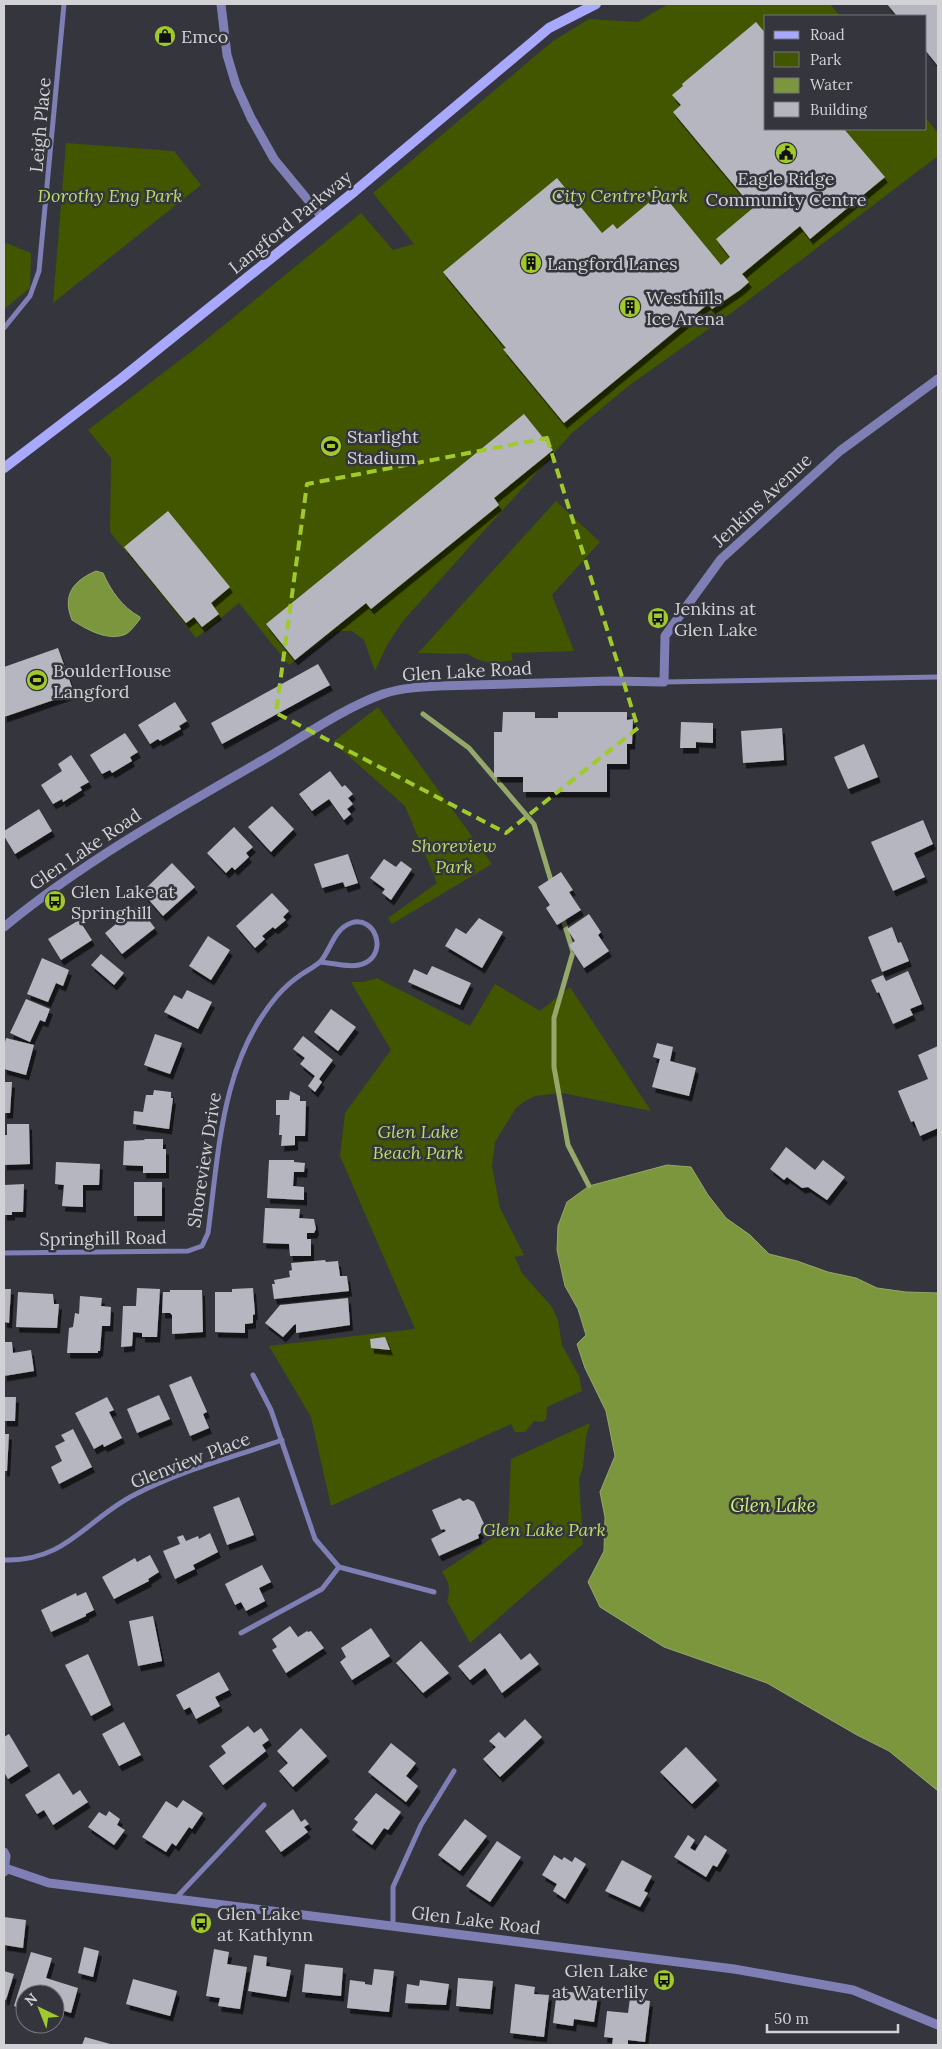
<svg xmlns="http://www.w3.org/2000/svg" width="942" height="2049" font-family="Lora,serif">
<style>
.green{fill:#425600}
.water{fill:#7b963c;stroke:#95a86a}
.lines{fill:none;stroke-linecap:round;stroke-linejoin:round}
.stream{stroke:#95a86a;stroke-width:5}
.building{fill:#b5b6bf;filter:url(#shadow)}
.minor{stroke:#7f7fb6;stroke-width:5}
.tertiary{stroke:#7f7fb6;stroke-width:9}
.secondary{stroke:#a8a8fe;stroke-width:10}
.marked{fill:none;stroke:#a0c92b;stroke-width:4;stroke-dasharray:10 6;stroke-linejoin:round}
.labels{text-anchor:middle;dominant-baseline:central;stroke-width:5;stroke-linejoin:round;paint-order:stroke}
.poi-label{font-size:18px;fill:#d2d2d6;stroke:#35353d;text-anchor:start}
.street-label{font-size:18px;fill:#d2d2d6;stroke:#35353d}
.park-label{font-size:18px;font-style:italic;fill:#b9dd67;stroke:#35353d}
.water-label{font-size:19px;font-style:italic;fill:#caf079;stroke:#35353d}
</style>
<defs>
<filter id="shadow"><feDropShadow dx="3" dy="5.5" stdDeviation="0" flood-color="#0009"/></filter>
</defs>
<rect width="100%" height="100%" fill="#35353d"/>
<!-- green -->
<g class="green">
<path d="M668,4H830L840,16H766V129H926V118L938,133V156L734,311L627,387L571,434L403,621L387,645L375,671L364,640L352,631H336L289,665L239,603L196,638L110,532L111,458L88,430L196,348L361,213L393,250L414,244L373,193L553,41L589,19L638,22Z"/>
<path d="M66,143L174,151L201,185L53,303Z"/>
<path d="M4,242L31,253L30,288L4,309Z"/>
<path d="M556,501L600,542L552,595L574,651L511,653L513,660L491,663L479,660L467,654L418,653Z"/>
<path d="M378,707L492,864L392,924L388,918L437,883L405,806L333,742Z"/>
<path d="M377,978L470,1026L495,984L540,1011L570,987L651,1111L562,1093L535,1096L525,1101L516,1108L495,1142L492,1166L500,1208L524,1255L515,1257L522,1273L552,1307L558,1320L562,1345L579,1376L582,1391L547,1407L546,1420L541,1422L534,1421L525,1432H515L511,1424L331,1506L311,1417L269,1346L415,1329L340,1156L345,1113L391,1050L351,982H364Z"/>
<path d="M590,1423L586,1437L583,1467L579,1479L583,1544L470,1643L447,1601C451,1590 449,1581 442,1572L508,1527L511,1459Z"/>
</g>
<!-- water -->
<g class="water">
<path d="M96,571L103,573C111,591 122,607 140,617V619C136,624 131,631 126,634C108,642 86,629 72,620C62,595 73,581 96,571Z"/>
<path d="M667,1165L691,1167L708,1195L726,1218L750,1235L769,1254L797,1261L828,1272L856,1278L877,1288L906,1292L938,1293V1791L889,1751L857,1735L767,1683L664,1647L600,1607L588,1582L604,1551L605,1517L600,1492L615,1456L606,1411L585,1368L577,1344L586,1335L578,1309L565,1286L557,1250L558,1226L567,1202L589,1186Z"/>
</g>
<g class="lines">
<!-- stream -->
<g class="stream">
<path d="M423,714L469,748L534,824L552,884"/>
<path d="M562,916L573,952L554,1018V1067L568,1145L589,1186"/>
</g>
</g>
<!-- building -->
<g class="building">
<path d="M887,4H938V66L926,51V16H897Z"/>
<path d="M756,22L766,34V129H844L885,177L810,239L800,226L742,274L749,282L740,290L712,309L708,304L564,423L503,349L506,348L443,272L557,178L602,233L613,224L617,229L652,200L647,193L656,186L721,265L730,257L716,239L753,208L673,112L681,105L672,95L683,86L682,84Z"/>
<path d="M524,414L553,450L494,498L499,505L371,609L366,603L295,660L266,624Z"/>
<path d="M168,511L230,587L211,603L219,614L202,627L194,617L186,623L124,547Z"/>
<path d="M58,648L74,693L4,717V667Z"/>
<path d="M318,664L330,685L222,744L211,723Z"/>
<path d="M175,702L187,721L179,726L181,729L160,741L158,739L150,744L138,725Z"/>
<path d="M503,712H535V718H558V712H627V720L633,719L632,744H627V764H607V792H523V777H494V732H502Z"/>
<path d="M681,722L713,723V743L696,742V748H680Z"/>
<path d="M782,728L784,760L743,763L741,731Z"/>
<path d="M125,733L138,752L130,757L132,761L112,773L110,770L102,774L90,755Z"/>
<path d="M864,744L878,777L848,789L834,757Z"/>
<path d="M71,755L89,782L80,787L82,790L63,802L62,799L53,804L41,785L62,771L58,764Z"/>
<path d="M330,771L342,787L345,785L353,794L348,798L353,804L347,809L351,814L344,820L329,799L312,811L299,794Z"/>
<path d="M272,806L294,829L271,852L248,827Z"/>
<path d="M39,809L52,831L15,854L4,836V831Z"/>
<path d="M923,820L933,844L914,853L925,877L893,891L871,842Z"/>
<path d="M234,827L253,847L246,853L249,857L235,870L232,867L226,873L207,853Z"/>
<path d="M348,854L358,883L345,887L343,882L322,888L314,864Z"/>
<path d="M384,859L396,867L401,861L412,869L391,900L382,893L385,889L370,878Z"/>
<path d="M172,863L195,887L163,916L142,892Z"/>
<path d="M561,872L573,890L569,892L581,910L557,925L546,908L550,905L538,887Z"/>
<path d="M272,893L289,911L283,917L286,920L275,929L273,927L262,936L265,939L255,948L236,926Z"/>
<path d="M138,906L155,928L122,954L105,933Z"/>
<path d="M589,914L601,932L598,935L609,951L584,968L569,945L575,941L567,929Z"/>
<path d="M479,918L503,932L482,968L445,946L456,928L466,934Z"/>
<path d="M79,920L92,940L61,960L48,939Z"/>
<path d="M892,927L898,943L901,942L909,961L882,972L868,937Z"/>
<path d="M208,936L230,950L211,980L189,966Z"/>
<path d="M101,954L124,973L114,985L91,965Z"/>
<path d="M42,958L69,970L63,986L56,983L48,1002L27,994Z"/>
<path d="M432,966L471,983L460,1005L408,982L414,969L427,975Z"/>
<path d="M908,971L922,1004L910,1009L913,1015L893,1024L879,992L877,993L871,980L883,975L886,981Z"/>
<path d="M187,990L212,1002L198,1029L164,1012L174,995L182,999Z"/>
<path d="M26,999L50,1009L45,1022L40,1020L30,1042L10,1033Z"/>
<path d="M331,1009L356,1027L338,1051L314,1032Z"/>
<path d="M155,1034L182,1043L170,1074L144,1065Z"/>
<path d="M303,1036L333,1060L319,1079L322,1082L315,1092L308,1086L315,1076L300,1064L305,1058L293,1049Z"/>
<path d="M6,1038L34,1045L26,1075L4,1069V1046Z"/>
<path d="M657,1043L673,1047L670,1061L696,1068L689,1096L652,1087L660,1059L653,1057Z"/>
<path d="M938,1046V1128L920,1136L914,1121L911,1122L898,1091L928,1079L918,1055Z"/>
<path d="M4,1082H12L10,1113H4Z"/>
<path d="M154,1090L171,1092V1098H173L169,1129L133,1124L134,1111L143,1112L146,1095H153Z"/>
<path d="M290,1091L300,1096V1101H306L305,1136H295V1145L281,1146L282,1135H279L280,1115H276V1100H289Z"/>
<path d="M7,1124H29L30,1164L4,1165V1135H7Z"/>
<path d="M144,1139H163V1149H166V1173H143V1166L123,1165L124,1141L145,1140Z"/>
<path d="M786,1147L815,1170L823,1160L845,1177L827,1200L808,1187L802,1188L787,1177L784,1180L770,1169Z"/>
<path d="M269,1160H294V1162L305,1163L304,1172H294L293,1186L304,1187V1200L267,1198Z"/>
<path d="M56,1162L100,1164L99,1185H83V1207L62,1206L64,1185L55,1184Z"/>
<rect x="134" y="1182" width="28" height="34"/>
<path d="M24,1184L23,1212H12V1215H4V1185Z"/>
<path d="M265,1208L300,1209L299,1218L314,1219L316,1229L314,1233H307V1239H311V1256H290L289,1244L263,1243Z"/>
<path d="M325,1260L326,1262L338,1261L340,1276H347L349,1291L274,1299L272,1284H275L274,1280L290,1277L289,1271L292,1270L291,1263Z"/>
<path d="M137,1288L160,1289L157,1337H142V1333L133,1332L132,1346L121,1347L123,1306H136Z"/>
<path d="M253,1288L255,1314L253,1315V1323L245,1324V1333L215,1332V1292H232V1289Z"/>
<path d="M4,1289H11L9,1323L4,1322Z"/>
<path d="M170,1290H202L203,1332L172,1334V1315L170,1313H162L163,1292H170Z"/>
<path d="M18,1292L53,1294L54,1304H59L57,1328L16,1327Z"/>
<path d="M80,1296L102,1298L101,1306L111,1307L110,1326H102L100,1351H98V1353H67L69,1328L73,1327L75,1313L79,1314Z"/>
<path d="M348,1298L350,1325L296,1333V1324L294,1325L283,1337L265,1323L280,1305Z"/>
<path d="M385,1337L390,1350L371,1348L370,1339Z"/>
<path d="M4,1342H12L13,1353L31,1350L34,1371L4,1376Z"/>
<path d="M191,1376L207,1412L203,1414L209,1428L190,1436L169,1385Z"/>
<path d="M159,1395L170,1419L137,1433L127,1409Z"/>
<path d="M4,1397H16L15,1421H4Z"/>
<path d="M107,1397L114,1410L109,1412L122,1438L104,1447L103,1444L94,1449L75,1413Z"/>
<path d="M73,1429L92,1467L59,1484L51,1467L62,1461L55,1446L65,1441L61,1435Z"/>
<path d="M4,1434H9L7,1471H4Z"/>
<path d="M239,1497L254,1535L227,1545L213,1507Z"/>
<path d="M460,1498L463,1501L468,1499L474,1502L485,1526V1529L478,1535L479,1538L439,1556L431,1539L446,1531L444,1529L441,1530L432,1510Z"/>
<path d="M210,1533L218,1552L193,1565L195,1569L175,1579L163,1551L180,1544L177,1537L183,1535L186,1541L198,1536L199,1539Z"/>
<path d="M150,1555L159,1572L148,1579L149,1581L114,1599L102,1577L135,1558L137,1562Z"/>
<path d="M262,1565L271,1582L259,1588L265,1601L246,1611L241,1602L235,1605L225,1584Z"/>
<path d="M86,1592L94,1610L86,1614V1616L51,1632L41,1610L76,1593L77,1596Z"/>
<path d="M153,1616L162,1661L138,1666L129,1621Z"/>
<path d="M290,1626L298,1637L307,1631L308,1632L311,1631L324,1648L286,1673L272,1650L277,1647L272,1639Z"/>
<path d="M371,1628L390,1656L352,1680L340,1662L346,1657L341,1648Z"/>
<path d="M500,1633L521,1660L530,1653L539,1664L502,1693L485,1668L470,1680L458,1666Z"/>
<path d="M421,1641L449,1673L423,1693L396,1663Z"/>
<path d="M88,1654L111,1705L91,1716L65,1665Z"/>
<path d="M219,1672L229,1690L215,1697L220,1706L196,1719L190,1707L184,1710L176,1695Z"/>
<path d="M525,1719L542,1737L500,1777L483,1759L496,1747L489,1741L499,1732L505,1738Z"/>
<path d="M124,1722L141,1755L119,1766L102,1734Z"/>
<path d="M248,1726L254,1733L261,1728L269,1740L262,1745L266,1751L223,1785L209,1766L226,1753L221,1746Z"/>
<path d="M301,1728L327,1756L293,1787L279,1771L288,1763L277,1751Z"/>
<path d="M9,1734L28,1766L8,1779L4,1772V1737Z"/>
<path d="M391,1743L416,1763L406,1776L418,1786L406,1802L368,1772Z"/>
<path d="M686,1747L717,1780L692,1804L660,1772Z"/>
<path d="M59,1773L73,1795L80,1790L88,1802L53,1825L44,1810L37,1814L25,1795Z"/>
<path d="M376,1793L401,1812L388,1830L384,1828L372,1845L352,1830L358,1822L354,1819Z"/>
<path d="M183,1800L203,1813L192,1829L189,1827L176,1846L172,1843L166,1852L142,1837L166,1801L177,1808Z"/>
<path d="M293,1809L301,1822L305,1819L309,1824L304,1827L308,1832L281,1852L265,1831Z"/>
<path d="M109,1811L120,1819L117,1825L125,1830L114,1845L88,1827L99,1812L106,1816Z"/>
<path d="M465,1819L487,1836L460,1871L438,1855Z"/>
<path d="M688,1835L695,1840L690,1848L695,1851L705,1835L727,1850L717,1867L713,1865L706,1877L674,1857Z"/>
<path d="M497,1841L521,1857L490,1902L466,1886Z"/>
<path d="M554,1855L562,1860L564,1857L572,1862L575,1857L586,1864L565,1899L553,1891L557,1884L542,1875Z"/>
<path d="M622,1860L652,1876L644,1891L648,1893L640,1907L605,1891Z"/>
<path d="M4,1917L26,1920L23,1948L4,1945Z"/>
<path d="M84,1947L99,1951L93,1977L78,1973Z"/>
<path d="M214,1949L229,1952L227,1964L247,1967L240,2009L218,2006L220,1998L206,1996Z"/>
<path d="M31,1952L52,1958L46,1978L78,1988L71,2013L55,2008V1994H25V2010L14,2006Z"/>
<path d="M254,1955L267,1957L266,1966L291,1970L286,1997L248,1991Z"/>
<path d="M305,1964L343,1968L341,1996L302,1992Z"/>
<path d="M374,1969L394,1971L389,2012L347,2008L350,1980L365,1982V1984L372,1985Z"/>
<path d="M4,1971L14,1974L6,2000L4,1999Z"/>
<path d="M458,1978L493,1981L490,2009L456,2006Z"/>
<path d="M133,1979L177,1991L170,2016L126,2004Z"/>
<path d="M420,1980L449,1984L446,2005L405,2003L407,1984L419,1986Z"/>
<path d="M515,1984L535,1987L534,1994L549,1995L544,2037L510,2033Z"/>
<path d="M557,1990L598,1996L594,2022L574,2019L573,2026L553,2023Z"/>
<path d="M630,1998L650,2001L645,2042L628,2040V2045H612L613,2038L604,2037L607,2011L628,2013Z"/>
<path d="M85,2037L114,2045H82Z"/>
</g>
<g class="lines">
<!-- minor -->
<g class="minor">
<path d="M4,328L30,296L39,271L64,4"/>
<path d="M664,682L938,677"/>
<path d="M4,1253L188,1251L202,1246L208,1233C219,1151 221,1062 277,996C284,988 293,980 302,974C308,970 316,966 321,961C331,949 334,929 351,923C375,915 388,952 365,963C353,969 333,963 320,962"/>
<path d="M253,1375L271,1410L315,1539L339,1567L434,1592"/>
<path d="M4,1560C67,1562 87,1518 136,1494C182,1470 234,1457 282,1440"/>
<path d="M241,1633L322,1589L339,1567"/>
<path d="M175,1899L264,1805"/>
<path d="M393,1925V1887L421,1825L454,1771"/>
</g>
<!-- tertiary -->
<g class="tertiary">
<path d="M221,4L227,55L236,85L251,118L274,159L322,217"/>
<path d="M4,927C83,862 172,812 261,761C300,739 341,709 383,694C401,688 420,687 439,686L610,681L664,682L665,636L721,559L840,451L938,379"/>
<path d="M4,1852L6,1856L4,1872"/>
<path d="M5,1868L49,1883L734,1969L853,1990L938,2025"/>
</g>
<!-- secondary -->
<path class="secondary" d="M4,468L122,378L355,191L549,28L596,4"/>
</g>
<!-- marked area -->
<path class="marked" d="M547,438L638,728L506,833L276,713L307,484Z"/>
<!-- icons -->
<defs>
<g id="shop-disc" transform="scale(1.125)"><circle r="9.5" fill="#a0c92b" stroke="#35353d"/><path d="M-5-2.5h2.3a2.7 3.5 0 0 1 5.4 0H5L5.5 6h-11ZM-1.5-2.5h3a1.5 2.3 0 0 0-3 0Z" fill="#111"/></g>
<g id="civic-disc" transform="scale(1.125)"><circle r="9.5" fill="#a0c92b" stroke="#35353d"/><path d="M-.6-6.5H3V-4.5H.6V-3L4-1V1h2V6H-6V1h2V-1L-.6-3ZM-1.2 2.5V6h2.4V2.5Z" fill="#111"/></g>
<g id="building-disc" transform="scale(1.125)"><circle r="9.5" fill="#a0c92b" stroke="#35353d"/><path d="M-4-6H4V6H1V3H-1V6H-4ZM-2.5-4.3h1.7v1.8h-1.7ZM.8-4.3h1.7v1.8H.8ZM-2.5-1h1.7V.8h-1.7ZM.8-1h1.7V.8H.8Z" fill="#111"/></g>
<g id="stadium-disc" transform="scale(1.125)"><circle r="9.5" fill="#a0c92b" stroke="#35353d"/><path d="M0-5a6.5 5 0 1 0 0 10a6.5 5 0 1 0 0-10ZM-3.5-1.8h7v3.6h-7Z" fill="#111"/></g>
<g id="bus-disc" transform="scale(1.125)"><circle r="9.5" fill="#a0c92b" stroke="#35353d"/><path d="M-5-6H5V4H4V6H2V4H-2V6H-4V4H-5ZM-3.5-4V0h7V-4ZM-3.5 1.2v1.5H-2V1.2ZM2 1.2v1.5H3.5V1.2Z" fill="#111"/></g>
</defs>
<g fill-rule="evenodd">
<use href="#shop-disc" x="165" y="36"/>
<use href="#civic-disc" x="786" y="153"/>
<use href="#building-disc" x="531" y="263"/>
<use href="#building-disc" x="630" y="307"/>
<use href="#stadium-disc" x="331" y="446"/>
<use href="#bus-disc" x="658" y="618"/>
<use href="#stadium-disc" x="37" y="680"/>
<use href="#bus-disc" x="55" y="901"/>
<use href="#bus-disc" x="201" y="1923"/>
<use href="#bus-disc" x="664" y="1980"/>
</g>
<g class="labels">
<!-- poi labels -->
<g class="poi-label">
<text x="181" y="36">Emco</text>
<text x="786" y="178" text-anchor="middle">Eagle Ridge<tspan x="786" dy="21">Community Centre</tspan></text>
<text x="547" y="263">Langford Lanes</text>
<text x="646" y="297">Westhills<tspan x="646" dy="21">Ice Arena</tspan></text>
<text x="347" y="436">Starlight<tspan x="347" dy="21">Stadium</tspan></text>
<text x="674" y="608">Jenkins at<tspan x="674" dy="21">Glen Lake</tspan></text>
<text x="53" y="670">BoulderHouse<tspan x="53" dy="21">Langford</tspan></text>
<text x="71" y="891">Glen Lake at<tspan x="71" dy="21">Springhill</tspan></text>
<text x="217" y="1913">Glen Lake<tspan x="217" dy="21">at Kathlynn</tspan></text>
<text x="648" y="1970" text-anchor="end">Glen Lake<tspan x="648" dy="21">at Waterlily</tspan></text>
</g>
<!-- street labels -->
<g class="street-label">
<text transform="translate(40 125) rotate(-85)">Leigh Place</text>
<text transform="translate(290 222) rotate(-39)">Langford Parkway</text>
<text transform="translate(762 500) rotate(-43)">Jenkins Avenue</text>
<text transform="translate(467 671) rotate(-3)">Glen Lake Road</text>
<text transform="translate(85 849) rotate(-34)">Glen Lake Road</text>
<text transform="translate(204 1160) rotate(-81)">Shoreview Drive</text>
<text transform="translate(103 1238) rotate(-1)">Springhill Road</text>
<text transform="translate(190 1460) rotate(-21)">Glenview Place</text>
<text transform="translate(476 1920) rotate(7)">Glen Lake Road</text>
</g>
<!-- park labels -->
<g class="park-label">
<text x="110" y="195">Dorothy Eng Park</text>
<text x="620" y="195">City Centre Park</text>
<text x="454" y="845">Shoreview<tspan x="454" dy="21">Park</tspan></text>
<text x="418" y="1131">Glen Lake<tspan x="418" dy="21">Beach Park</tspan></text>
<text x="544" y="1529">Glen Lake Park</text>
</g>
<!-- water labels -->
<g class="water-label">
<text x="773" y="1505">Glen Lake</text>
</g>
</g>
<!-- border -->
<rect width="942" height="2049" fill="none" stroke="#d2d2d6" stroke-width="10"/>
<!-- legend -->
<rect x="764" y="15" width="162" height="115" fill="#35353d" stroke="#74747a"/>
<rect x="774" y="31" width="25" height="8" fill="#a8a8fe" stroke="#74747a"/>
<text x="810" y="40" font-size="15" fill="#d2d2d6">Road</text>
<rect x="774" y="52" width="25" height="15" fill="#425600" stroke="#74747a"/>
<text x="810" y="65" font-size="15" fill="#d2d2d6">Park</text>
<rect x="774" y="78" width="25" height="15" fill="#7b963c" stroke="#74747a"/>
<text x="810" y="90" font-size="15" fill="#d2d2d6">Water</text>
<rect x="774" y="102" width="25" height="15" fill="#b5b6bf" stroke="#74747a"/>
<text x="810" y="115" font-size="15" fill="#d2d2d6">Building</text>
<!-- north arrow -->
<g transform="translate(40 2009) rotate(317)"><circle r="24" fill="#35353d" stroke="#74747a"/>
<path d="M0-4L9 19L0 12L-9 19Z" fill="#a0c92b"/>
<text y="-8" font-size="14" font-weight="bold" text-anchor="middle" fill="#d2d2d6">N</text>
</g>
<!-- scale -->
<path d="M767 2024v8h131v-8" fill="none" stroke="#d2d2d6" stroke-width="2.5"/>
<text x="774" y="2024" font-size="15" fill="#d2d2d6" stroke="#35353d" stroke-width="4" paint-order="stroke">50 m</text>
</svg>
